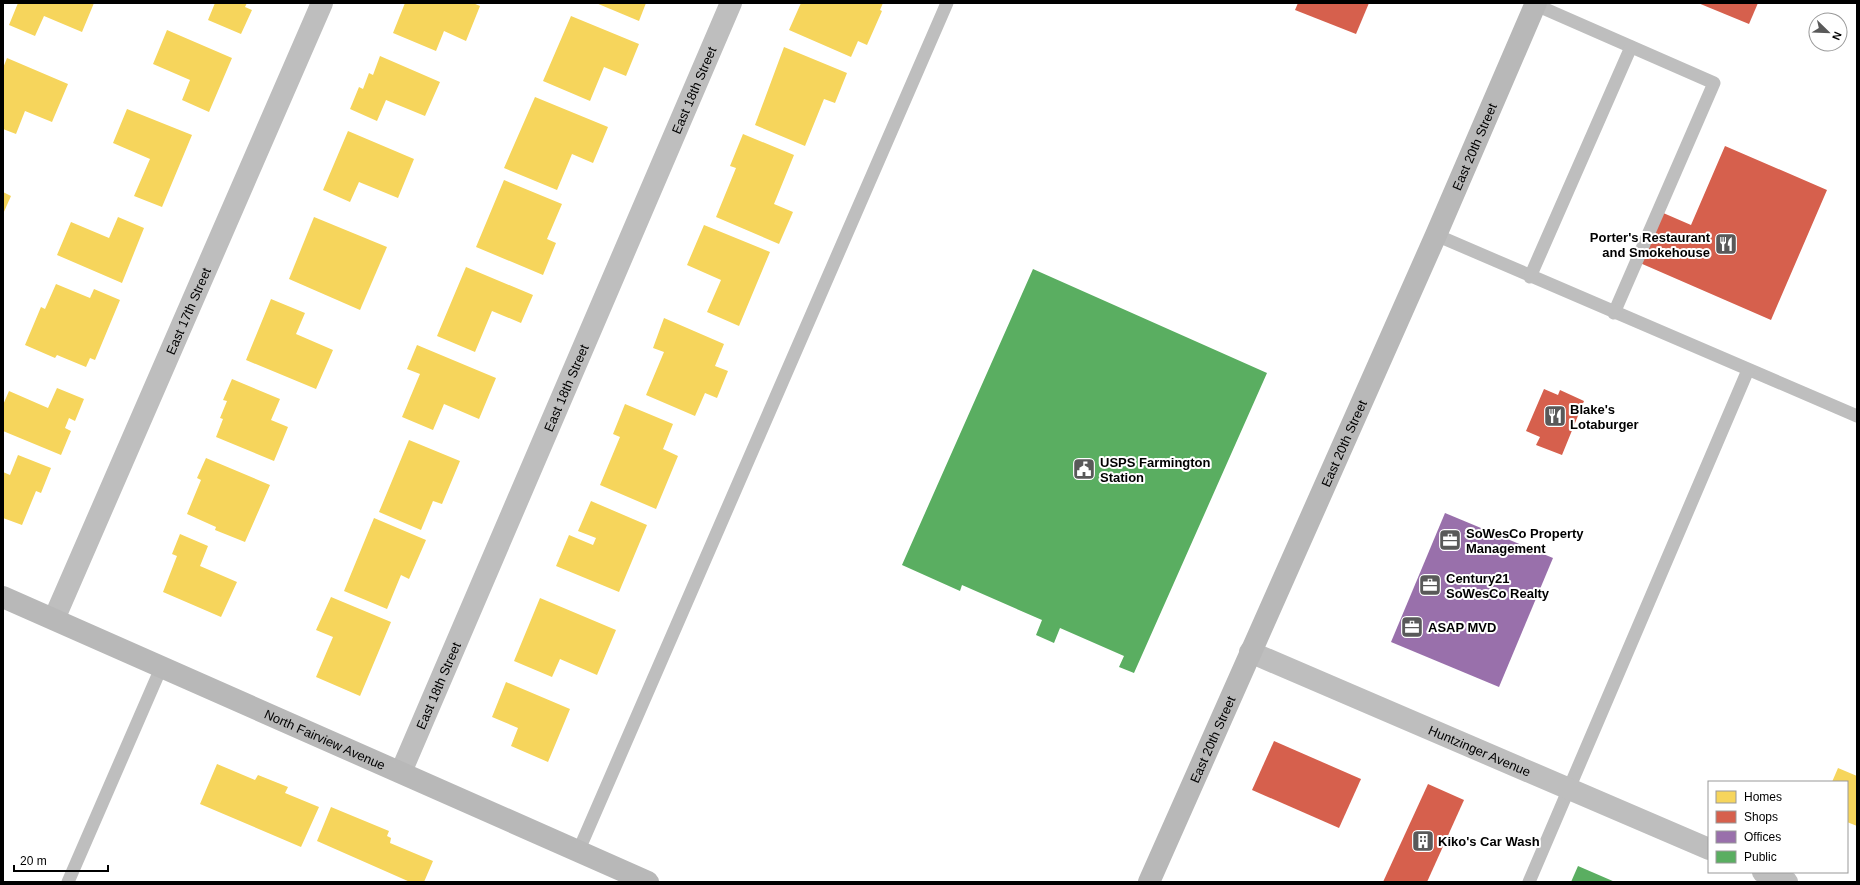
<svg xmlns="http://www.w3.org/2000/svg" width="1860" height="885" font-family="Helvetica,sans-serif">
<style>
.homes{fill:#f6d55c}
.shops{fill:#d6604d}
.offices{fill:#9970ab}
.public{fill:#5aae61}
.lines{fill:none;stroke-linecap:round;stroke-linejoin:round}
.lane{stroke:#bebebe;stroke-width:13}
.street{stroke:#bebebe;stroke-width:22}
.secondary{stroke:#b8b8b8;stroke-width:22}
.labels{text-anchor:middle;dominant-baseline:central;stroke-width:4;stroke-linejoin:round;paint-order:stroke}
.street-label{font-size:13px;fill:#000;stroke:#fff}
.poi-label{font-size:13px;font-weight:bold;fill:#000;stroke:#fff;text-anchor:start}
</style>
<rect width="100%" height="100%" fill="#fff"/>
<!-- homes -->
<g class="homes">
<path d="M18,3H94L82,32L44,16L35,36L9,25Z"/>
<path d="M215,3H247L245,7L252,10L241,34L208,20Z"/>
<path d="M405,3H473L480,6L466,41L444,31L436,51L393,33Z"/>
<path d="M596,3H646L639,21Z"/>
<path d="M801,3H883L880,10L882,11L867,45L858,41L851,57L789,30Z"/>
<path d="M571,16L639,44L626,76L604,67L590,101L543,81Z"/>
<path d="M167,30L232,58L209,112L182,100L190,80L153,64Z"/>
<path d="M784,47L847,73L835,103L824,99L805,146L755,125Z"/>
<path d="M380,56L440,82L425,116L386,100L377,121L350,109L359,87L363,89L369,73L373,75Z"/>
<path d="M7,58L68,84L52,122L25,111L16,134L3,129V68Z"/>
<path d="M535,97L608,127L593,163L572,154L557,190L504,168Z"/>
<path d="M127,109L192,135L162,207L134,196L150,159L113,143Z"/>
<path d="M348,131L414,159L398,198L359,182L350,202L323,190Z"/>
<path d="M743,134L794,155L774,204L793,212L779,244L716,217L736,168L730,166Z"/>
<path d="M504,180L562,204L547,239L556,243L543,275L476,247Z"/>
<path d="M3,192L11,196L3,214Z"/>
<path d="M118,217L144,228L122,283L57,255L71,222L109,238Z"/>
<path d="M314,217L387,247L360,310L289,279Z"/>
<path d="M704,225L770,252L739,326L707,312L721,280L687,265Z"/>
<path d="M466,267L533,295L521,323L492,311L475,352L437,336Z"/>
<path d="M56,284L90,298L94,289L120,300L95,360L90,358L86,367L57,355L55,358L25,345L41,307L45,309Z"/>
<path d="M271,299L305,313L296,334L333,350L316,389L246,360Z"/>
<path d="M664,318L724,344L715,366L728,371L717,398L705,393L695,416L646,395L664,352L653,348Z"/>
<path d="M417,345L496,378L479,419L444,404L433,430L402,417L420,374L407,369Z"/>
<path d="M232,379L280,399L271,420L288,427L274,461L216,437L223,419L220,418L227,401L223,400Z"/>
<path d="M57,388L84,399L75,421L69,418L65,428L71,431L61,455L3,431V405L9,391L48,408Z"/>
<path d="M625,404L673,424L663,449L678,456L656,509L600,485L620,437L613,434Z"/>
<path d="M409,440L460,461L442,504L433,501L421,530L379,512Z"/>
<path d="M18,455L51,468L41,493L36,491L22,525L3,518V472L10,475Z"/>
<path d="M206,458L270,485L245,542L215,530L216,527L187,514L201,480L197,478Z"/>
<path d="M591,501L647,525L619,592L556,566L569,535L593,545L596,538L578,531Z"/>
<path d="M374,518L426,540L409,579L401,575L387,609L344,591Z"/>
<path d="M180,534L208,546L200,566L237,582L221,617L163,592L177,556L172,554Z"/>
<path d="M331,597L391,622L360,696L316,677L333,637L316,630Z"/>
<path d="M540,598L616,630L597,675L560,659L552,677L514,661Z"/>
<path d="M506,682L570,709L548,762L511,746L518,728L492,717Z"/>
<path d="M217,764L255,780L258,775L288,787L285,793L319,807L301,847L200,804Z"/>
<path d="M1838,768L1857,776V826L1847,822V782H1832Z"/>
<path d="M331,807L389,831L387,836L391,838L390,843L433,861L424,882H410L317,841Z"/>
</g>
<!-- shops -->
<g class="shops">
<path d="M1298,3H1369L1356,34L1295,10Z"/>
<path d="M1698,3H1758L1749,24Z"/>
<path d="M1725,146L1827,190L1771,320L1640,263L1661,212L1691,225Z"/>
<path d="M1544,389L1558,395L1560,390L1584,401L1562,455L1536,445L1540,437L1526,431Z"/>
<path d="M1274,741L1361,779L1339,828L1252,790Z"/>
<path d="M1428,784L1464,800L1427,882H1383Z"/>
</g>
<!-- offices -->
<path class="offices" d="M1445,513L1553,558L1499,687L1391,642Z"/>
<!-- public -->
<g class="public">
<path d="M1033,269L1267,373L1134,673L1119,667L1124,656L1060,628L1054,643L1036,635L1042,620L962,585L960,591L902,565Z"/>
<path d="M1578,866L1615,882H1571Z"/>
</g>
<g class="lines">
<!-- lane -->
<g class="lane">
<path d="M1536,5L1714,83L1614,313"/>
<path d="M1436,235L1857,416"/>
<path d="M1530,277L1631,47"/>
<path d="M578,852L947,3"/>
<path d="M68,882L161,668"/>
<path d="M1529,882L1748,370"/>
</g>
<!-- street -->
<g class="street">
<path id="s1" d="M54,619L322,3"/>
<path id="s2" d="M1250,652L1709,849"/>
<path id="s3" d="M401,772L731,3"/>
<path d="M1763,872L1787,882"/>
</g>
<!-- secondary -->
<g class="secondary">
<path id="s4" d="M3,597L648,882"/>
<path id="s5" d="M1149,882L1436,235L1536,3"/>
</g>
</g>
<!-- icons -->
<defs>
<g id="restaurant-square" transform="scale(1.15)"><rect x="-9" y="-9" width="18" height="18" rx="4" fill="#595959" stroke="#fff"/><path d="M-5-6h1v4h1v-4h1v4h1v-4h1v5L-1.5 .5V6h-2V.5L-5-1ZM5-6V6H3V1.5H1.5Q1.5-4 5-6Z" fill="#fff"/></g>
<g id="civic-square" transform="scale(1.15)"><rect x="-9" y="-9" width="18" height="18" rx="4" fill="#595959" stroke="#fff"/><path d="M-.6-6.5H3V-4.5H.6V-3L4-1V1h2V6H-6V1h2V-1L-.6-3ZM-1.2 2.5V6h2.4V2.5Z" fill="#fff"/></g>
<g id="office-square" transform="scale(1.15)"><rect x="-9" y="-9" width="18" height="18" rx="4" fill="#595959" stroke="#fff"/><path d="M-6-3h4V-5.5h4V-3h4V5H-6ZM-1-4.5V-3h2v-1.5ZM-6 0V1H6V0Z" fill="#fff"/></g>
<g id="building-square" transform="scale(1.15)"><rect x="-9" y="-9" width="18" height="18" rx="4" fill="#595959" stroke="#fff"/><path d="M-4-6H4V6H1V3H-1V6H-4ZM-2.5-4.3h1.7v1.8h-1.7ZM.8-4.3h1.7v1.8H.8ZM-2.5-1h1.7V.8h-1.7ZM.8-1h1.7V.8H.8Z" fill="#fff"/></g>
</defs>
<g fill-rule="evenodd">
<use href="#restaurant-square" x="1726" y="244"/>
<use href="#restaurant-square" x="1555" y="416"/>
<use href="#civic-square" x="1084" y="469"/>
<use href="#office-square" x="1450" y="540"/>
<use href="#office-square" x="1430" y="585"/>
<use href="#office-square" x="1412" y="627"/>
<use href="#building-square" x="1423" y="841"/>
</g>
<g class="labels">
<!-- street labels -->
<g class="street-label">
<text stroke="none"><textPath href="#s3" startOffset="742">East 18th Street</textPath></text>
<text stroke="none"><textPath href="#s5" startOffset="804">East 20th Street</textPath></text>
<text stroke="none"><textPath href="#s1" startOffset="336">East 17th Street</textPath></text>
<text stroke="none"><textPath href="#s3" startOffset="418">East 18th Street</textPath></text>
<text stroke="none"><textPath href="#s5" startOffset="480">East 20th Street</textPath></text>
<text stroke="none"><textPath href="#s3" startOffset="94">East 18th Street</textPath></text>
<text stroke="none"><textPath href="#s4" startOffset="352">North Fairview Avenue</textPath></text>
<text stroke="none"><textPath href="#s5" startOffset="156">East 20th Street</textPath></text>
<text stroke="none"><textPath href="#s2" startOffset="250">Huntzinger Avenue</textPath></text>
</g>
<!-- poi labels -->
<g class="poi-label">
<text x="1710" y="237" text-anchor="end">Porter's Restaurant<tspan x="1710" dy="15">and Smokehouse</tspan></text>
<text x="1570" y="409">Blake's<tspan x="1570" dy="15">Lotaburger</tspan></text>
<text x="1100" y="462">USPS Farmington<tspan x="1100" dy="15">Station</tspan></text>
<text x="1466" y="533">SoWesCo Property<tspan x="1466" dy="15">Management</tspan></text>
<text x="1446" y="578">Century21<tspan x="1446" dy="15">SoWesCo Realty</tspan></text>
<text x="1428" y="627">ASAP MVD</text>
<text x="1438" y="841">Kiko's Car Wash</text>
</g>
</g>
<!-- border -->
<rect width="1860" height="885" fill="none" stroke="#000000" stroke-width="8"/>
<!-- legend -->
<rect x="1708" y="781" width="140" height="92" fill="#ffffff" stroke="#999999"/>
<rect x="1716" y="791" width="20" height="12" fill="#f6d55c" stroke="#999999"/>
<text x="1744" y="801" font-size="12" fill="#000000">Homes</text>
<rect x="1716" y="811" width="20" height="12" fill="#d6604d" stroke="#999999"/>
<text x="1744" y="821" font-size="12" fill="#000000">Shops</text>
<rect x="1716" y="831" width="20" height="12" fill="#9970ab" stroke="#999999"/>
<text x="1744" y="841" font-size="12" fill="#000000">Offices</text>
<rect x="1716" y="851" width="20" height="12" fill="#5aae61" stroke="#999999"/>
<text x="1744" y="861" font-size="12" fill="#000000">Public</text>
<!-- north arrow -->
<g transform="translate(1828 32) rotate(113)"><circle r="19" fill="#ffffff" stroke="#999999"/>
<path d="M0-3L7 15L0 10L-7 15Z" fill="#595959"/>
<text y="-6" font-size="11" font-weight="bold" text-anchor="middle" fill="#000000">N</text>
</g>
<!-- scale -->
<path d="M14 865v6h94v-6" fill="none" stroke="#000000" stroke-width="2"/>
<text x="20" y="865" font-size="12" fill="#000000" stroke="#ffffff" stroke-width="3" paint-order="stroke">20 m</text>
</svg>
